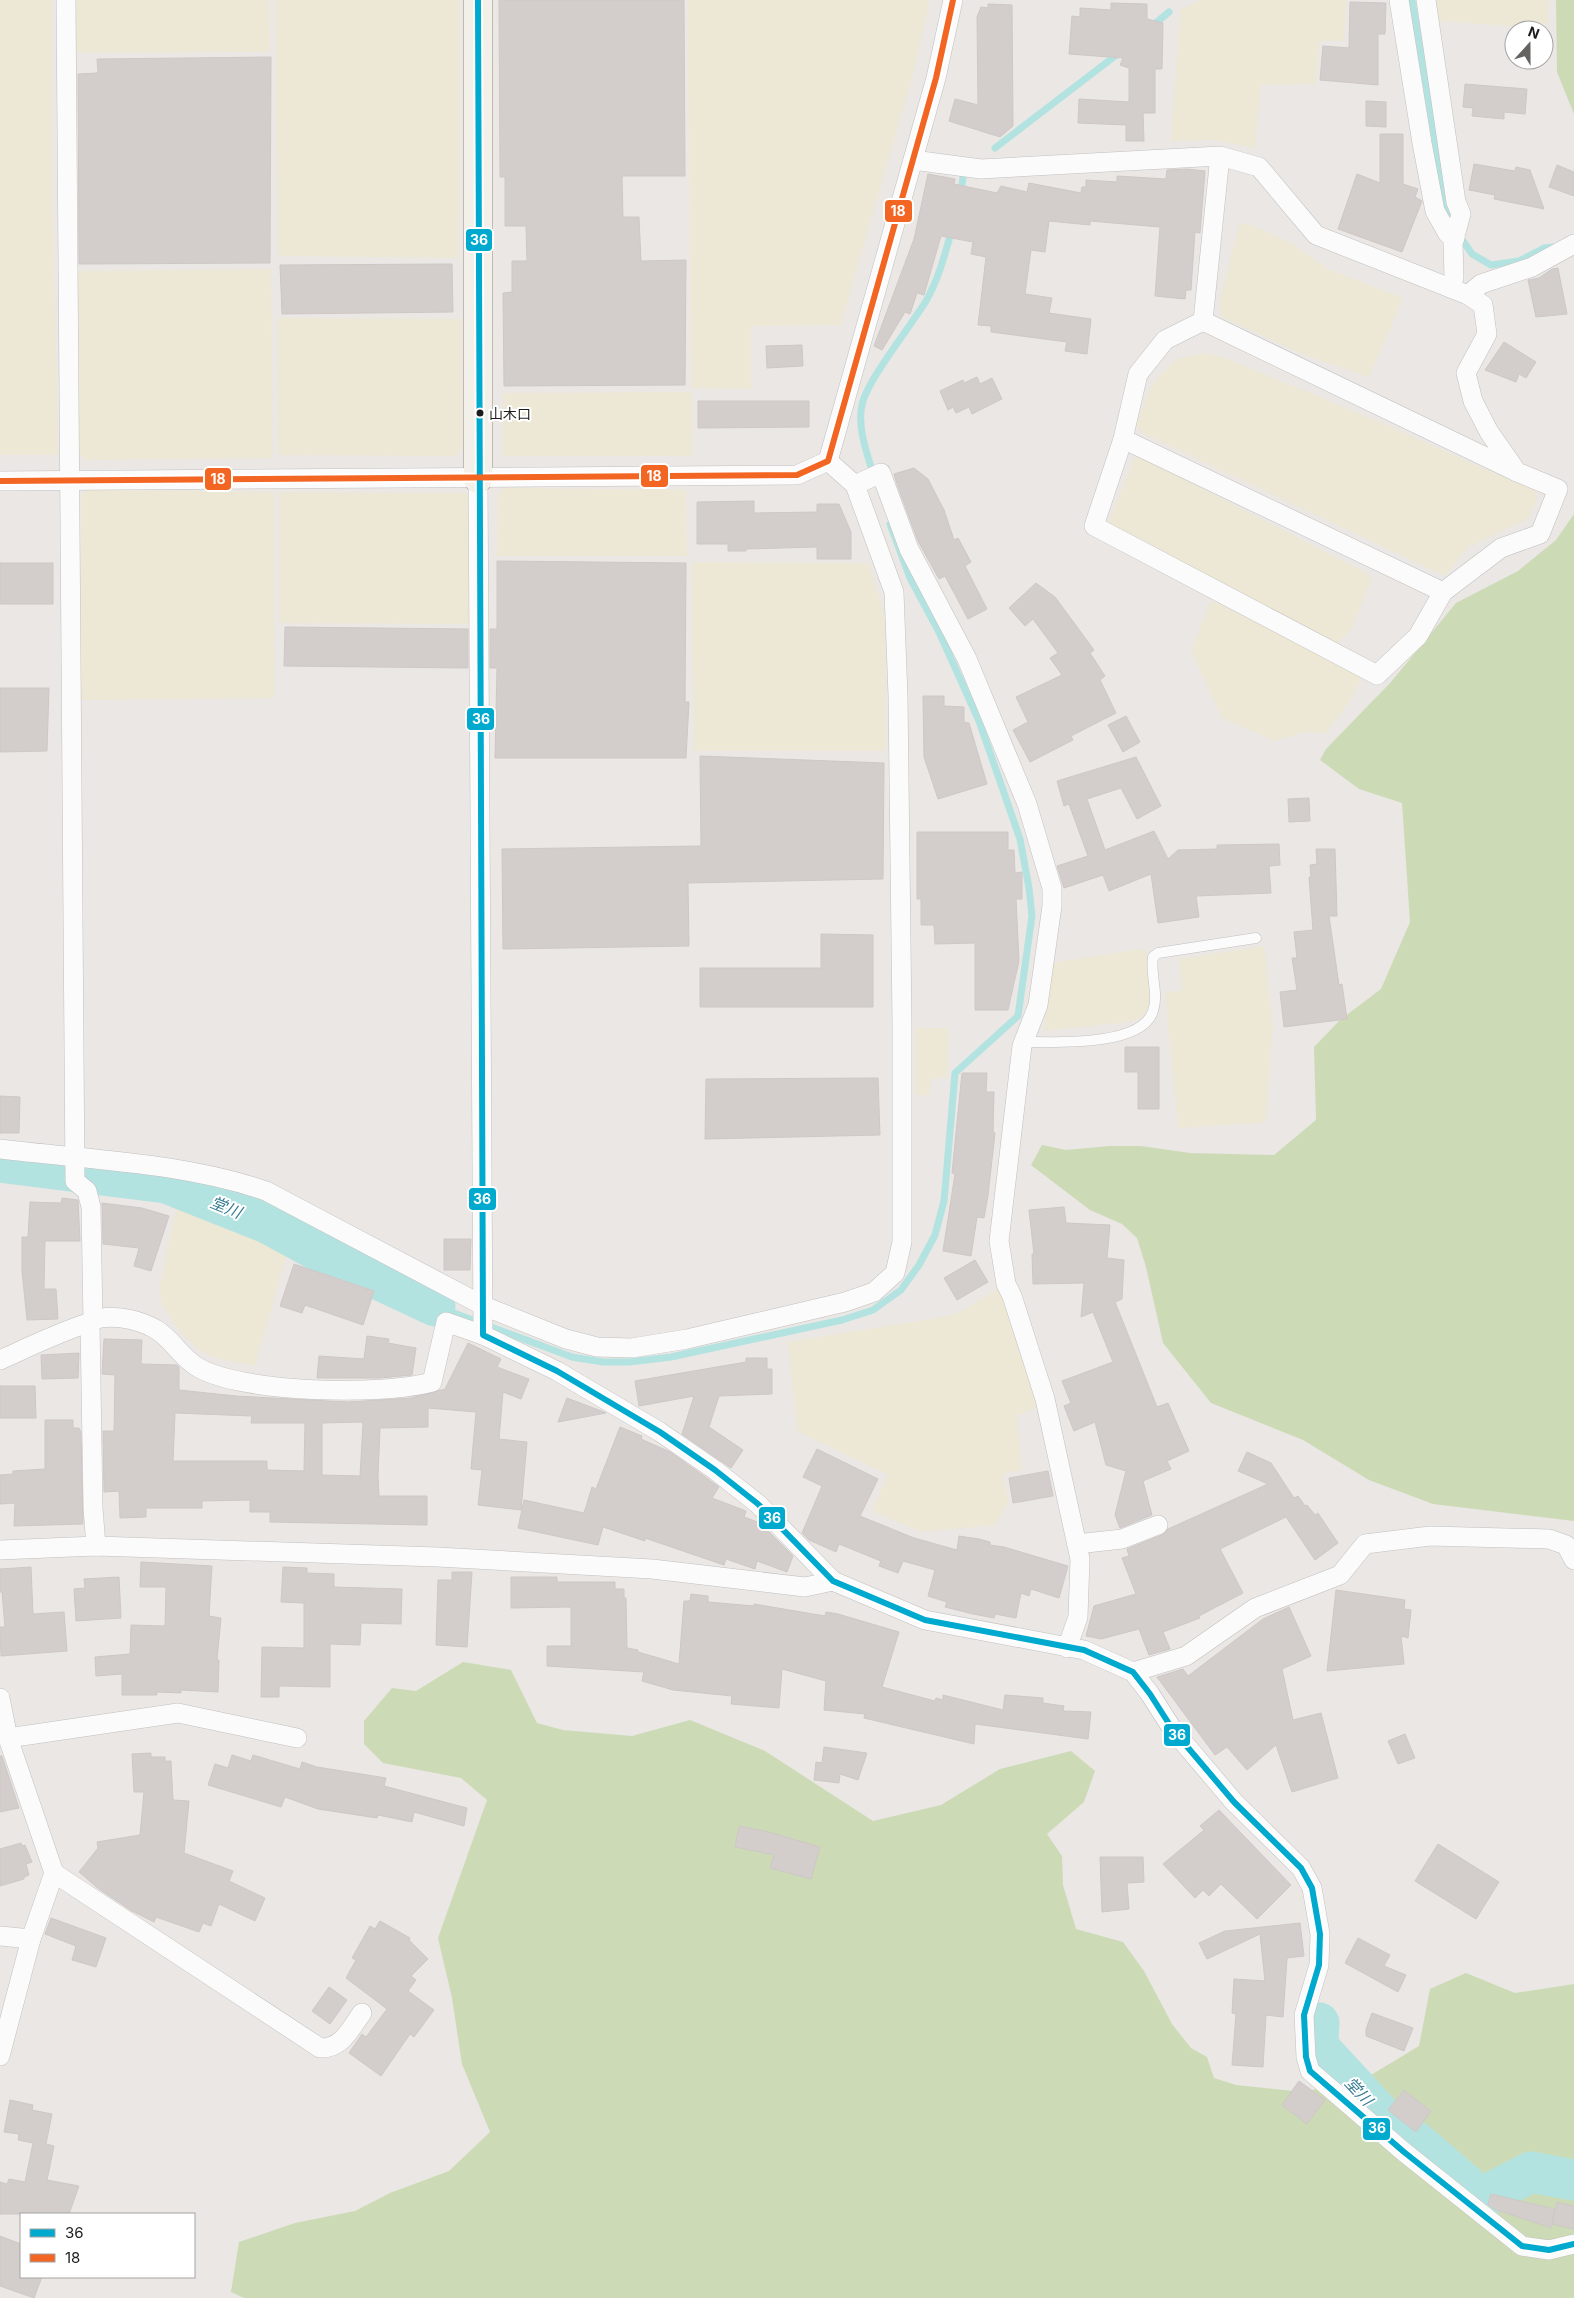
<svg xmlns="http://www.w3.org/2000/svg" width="1574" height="2298" font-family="Inter,'Noto Sans JP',sans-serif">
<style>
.farmland{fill:#ede8d5}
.forest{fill:#ccdbb6}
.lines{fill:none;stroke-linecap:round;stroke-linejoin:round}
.stream{stroke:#b3e3e0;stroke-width:7}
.river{stroke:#b3e3e0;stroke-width:41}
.building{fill:#d3cecc;stroke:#cec8c5;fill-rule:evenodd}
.lane-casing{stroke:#c1c0bf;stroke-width:11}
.street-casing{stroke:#c1c0bf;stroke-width:20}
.secondary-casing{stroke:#95907c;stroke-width:29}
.lane{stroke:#fcfbfb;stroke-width:10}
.street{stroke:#fcfbfb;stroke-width:19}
.secondary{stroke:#f2f0e8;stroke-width:28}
.bus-1-casing{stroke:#fff;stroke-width:10}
.bus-2-casing{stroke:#fff;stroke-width:10}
.bus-1{stroke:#00a9ce;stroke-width:6}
.bus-2{stroke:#f26522;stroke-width:6}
.bus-dot{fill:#1c1c1c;stroke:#fff;stroke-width:2}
.labels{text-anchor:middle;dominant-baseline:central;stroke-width:4;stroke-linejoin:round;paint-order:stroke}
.bus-label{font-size:14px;fill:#1c1c1c;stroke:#fff;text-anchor:start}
.water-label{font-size:16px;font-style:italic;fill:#377b93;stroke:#fff}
.line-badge{stroke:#fff;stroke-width:2}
.badge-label{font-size:14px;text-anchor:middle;font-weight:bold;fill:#fff}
</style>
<rect width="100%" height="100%" fill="#eae7e4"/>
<!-- farmland -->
<g class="farmland">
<path d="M0,0H52V148L58,455H0Z"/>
<path d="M76,0H269L270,52L75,53Z"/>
<path d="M275,0H460L459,258L278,256Z"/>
<path d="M688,0H930L913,74L841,325L751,326V389L691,388Z"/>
<path d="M1199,0H1346L1344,41H1320L1316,84L1261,85L1255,148L1214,140L1171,141L1180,10Z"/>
<path d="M1435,0H1549L1548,21L1540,28L1438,21Z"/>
<path d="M1240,223L1252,225L1293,244L1328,269L1400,297L1402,301L1369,377L1299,353L1222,317L1219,302Z"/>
<path d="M271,269L273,458L87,460L79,454L78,271Z"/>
<path d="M277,318L461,319L462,449L455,456L278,455Z"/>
<path d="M1206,353L1223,357L1363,415L1535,491L1537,499L1528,519L1468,547L1445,576L1140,432L1136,424L1149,391L1160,374L1179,358Z"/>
<path d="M692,392L693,456H503V393Z"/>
<path d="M1135,457L1143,458L1366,573L1372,580L1350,632L1336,643L1109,527V521Z"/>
<path d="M503,488L686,490L687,556H497L498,495Z"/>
<path d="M86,490L274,492V698L81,700V497Z"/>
<path d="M279,492L466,493L471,500L472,624L279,623Z"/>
<path d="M695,562L865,563L870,565L885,618L886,751H694L691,566Z"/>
<path d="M1216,602L1362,677L1353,696L1326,733L1305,732L1274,741L1222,718L1191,651L1210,603Z"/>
<path d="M1264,946L1273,1025L1266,1119L1262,1123L1178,1128L1165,992L1182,991L1179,959Z"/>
<path d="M1141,949L1146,950L1151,996L1148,1009L1142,1017L1129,1022L1043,1031L1052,966L1057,962Z"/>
<path d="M915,1028H949L947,1078H931L929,1095H915Z"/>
<path d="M182,1195L290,1243L255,1366L215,1358L197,1349L181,1333L163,1307L159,1291L177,1203Z"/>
<path d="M998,1289L1004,1296L1042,1406L1017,1415L1022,1470L1003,1474L1008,1502L996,1525L921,1532L872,1511L888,1475L797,1431L788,1342L954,1315Z"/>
</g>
<!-- forest -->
<g class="forest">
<path d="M1556,0H1574V114L1557,72Z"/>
<path d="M1574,514V1521L1433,1504L1369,1480L1303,1440L1211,1403L1163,1343L1146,1267L1137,1238L1122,1224L1090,1210L1031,1165L1042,1145L1066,1150L1110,1146H1141L1190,1153L1274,1155L1316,1120L1314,1047L1340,1020L1381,989L1410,922L1402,803L1359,789L1320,760L1326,749L1391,682L1456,603L1518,571L1556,540Z"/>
<path d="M463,1662L511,1670L537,1723L563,1730L632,1736L690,1720L765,1751L873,1821L941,1805L1000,1769L1071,1751L1095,1771L1084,1802L1047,1834L1062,1856L1063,1885L1076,1929L1123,1942L1144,1971L1172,2024L1191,2048L1207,2057L1214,2078L1236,2085L1303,2092L1366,2078L1419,2046L1430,1989L1466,1973L1515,1993L1574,1984V2298H244L231,2292L239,2242L295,2223L355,2211L390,2193L449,2171L490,2132L462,2064L452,1998L438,1938L487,1800L461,1778L383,1763L364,1744V1721L392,1688L416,1691Z"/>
</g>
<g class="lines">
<!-- stream -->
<g class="stream">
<path d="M1412,0L1449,223"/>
<path d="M1151,27L1169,12"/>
<path d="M995,148L1119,53"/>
<path d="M961,194L963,177"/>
<path d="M1459,235L1472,254L1491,265L1519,261L1544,248L1554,247"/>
<path d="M874,476C867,454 857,427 862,405C867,380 911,326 926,301C939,278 945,254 952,229"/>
<path d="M435,1306L572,1357L603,1362H629L671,1357L842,1320L873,1310L901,1290L919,1265L935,1235L944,1201L955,1073L1018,1016L1032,916L1029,888L1020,839L979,721L939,632L910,578L890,524"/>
</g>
<!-- river -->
<g class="river">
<path d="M0,1162L166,1183L267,1223L324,1254L435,1306"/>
<path d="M1319,2023L1318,2041L1322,2051L1382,2116L1421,2146L1481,2198L1531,2172L1574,2180"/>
</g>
</g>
<!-- building -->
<g class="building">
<path d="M499,0H684L685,176H622L623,217H639L641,261L686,260L685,385L504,386L503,293L512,292V261H527L526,226H505V177H500Z"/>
<path d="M1350,2L1386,3L1385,34H1378V85L1320,80L1323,46L1349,48Z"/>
<path d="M1111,3L1147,4V19L1163,23L1162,69H1155V113H1143L1144,141H1126V125L1078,123L1079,99L1129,102V68L1120,65L1123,58L1069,54L1072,16L1080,17V8L1111,10Z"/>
<path d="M988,4L1012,5L1013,126L1000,137L949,121L955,99L978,105L977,17L981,7L988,8Z"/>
<path d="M271,57L270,263L79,264L78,74L98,73L97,59Z"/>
<path d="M1465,84L1527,89L1525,114L1504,112V119L1472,116L1473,108L1463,107Z"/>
<path d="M1366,101L1386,102V127L1366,126Z"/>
<path d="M1380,134H1403V184L1418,189L1415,197L1422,201L1402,252L1338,229L1357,174L1380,183Z"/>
<path d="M1474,164L1515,171L1516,167L1530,170L1544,209L1494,199L1495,195L1469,190Z"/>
<path d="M1557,165L1574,172V196L1549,187Z"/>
<path d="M1187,169L1205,171L1200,233L1195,232L1191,290H1186L1185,299L1155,296L1160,227L1090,221V225L1049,221L1045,252L1031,250L1025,294L1052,298L1049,313L1091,319L1087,354L1065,351L1067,342L991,332V326L978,325L986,257L971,254L973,242L941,236L924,295L917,293L910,314L905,312L882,350L874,346L914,239L928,174L955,179L954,184L997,193L1001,186L1027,192L1029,183L1081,193L1082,187H1086V180L1117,182V176L1166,179L1167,170Z"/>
<path d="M452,264L453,312L282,314L280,265Z"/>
<path d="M1558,268L1567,314L1536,317L1528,280L1539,278L1552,269Z"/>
<path d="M1504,342L1536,362L1526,378L1519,374L1516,382L1485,370Z"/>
<path d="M802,345L803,366L767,368L766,346Z"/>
<path d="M977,377L980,384L992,378L1002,399L972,414L969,407L956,413L953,407L948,410L940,391L963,380L964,383Z"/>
<path d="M698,401H809V427L698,428Z"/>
<path d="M914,468L928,479L944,510L954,540L958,538L971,562L965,566L987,609L968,619L945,576L939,579L918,541L897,484L894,474Z"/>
<path d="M754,501V513L817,512V504H839L851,532V559H817V547L746,549V551H728V544H697V502Z"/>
<path d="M497,561L686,563L685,702H689L686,758H495L497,668H490V629H497Z"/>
<rect x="0" y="563" width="53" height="41"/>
<path d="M1036,583L1055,597L1094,650L1090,653L1105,676L1100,680L1116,713L1071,736L1073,740L1030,762L1013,730L1028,722L1016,697L1062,675L1050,658L1058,653L1033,619L1025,626L1009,608Z"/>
<path d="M285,627L468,629V668L284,666Z"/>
<path d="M0,688H49L47,751L0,752Z"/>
<path d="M923,696H944V706L964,707V722L969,723L987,784L938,799L924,757Z"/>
<path d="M1126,716L1140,742L1123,752L1108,725Z"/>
<path d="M700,756L884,763L883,879L688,883L689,946L503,949L502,849L701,846Z"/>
<path d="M1136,757L1161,806L1137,819L1121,788L1087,799L1105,850L1154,831L1168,859L1178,850L1217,849V845L1279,844L1280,865L1269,866L1271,893L1196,896L1199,917L1158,923L1151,874L1109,891L1103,875L1064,888L1057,866L1088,856L1069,804L1064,806L1057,781Z"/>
<path d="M1309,798L1310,821L1289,822L1288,799Z"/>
<path d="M917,832H1008V850H1014L1015,873L1022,872V899H1016L1019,961L1008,1010H975V943L935,944L934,925H921V899H917Z"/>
<path d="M1316,849H1335L1337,916H1329L1339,985L1342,984L1347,1019L1284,1027L1280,992L1297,990L1292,958H1297L1294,932L1313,930L1309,877H1311L1310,865L1317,864Z"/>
<path d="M821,934L873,935V1007H700V968H821Z"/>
<path d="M1125,1047H1159V1109H1138V1072H1125Z"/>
<path d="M962,1073H987L986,1092H994L993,1132L995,1133L988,1195L984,1218L977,1217L971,1256L943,1251L955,1174L952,1173Z"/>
<path d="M878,1078L880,1135L705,1139L706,1079Z"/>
<path d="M0,1096L20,1097L19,1133H0Z"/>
<path d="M62,1198L78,1200L80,1241H45L44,1289H56L58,1319L27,1320L22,1271V1237H28L30,1202L61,1203Z"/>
<path d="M102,1203L142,1208L169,1216L151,1271L134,1266L139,1248L103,1244Z"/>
<path d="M1064,1207L1066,1223L1110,1225L1107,1258L1124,1260L1122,1299L1115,1302L1157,1407L1168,1403L1189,1451L1167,1461L1171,1469L1143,1481L1152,1515L1120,1528L1115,1515L1126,1471L1106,1465L1095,1422L1074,1431L1064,1406L1071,1403L1062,1381L1113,1362L1093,1312L1081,1317L1084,1283L1033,1284L1032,1254H1034L1029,1210Z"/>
<path d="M444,1239H471L470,1270H444Z"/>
<path d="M975,1260L988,1282L957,1300L944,1278Z"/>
<path d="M294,1264L374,1291L363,1325L305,1305L302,1313L280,1306Z"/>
<path d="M367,1336L389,1339L388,1343L416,1348L412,1375L380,1378H317L319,1356L364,1359Z"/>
<path d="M104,1339L142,1340L141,1364L177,1365L179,1367V1390L236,1396L348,1402L411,1398L445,1389L468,1343L501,1359L497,1367L529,1379L521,1399L503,1392L499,1439L527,1442L521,1510L478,1505L482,1470L471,1469L476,1412L428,1408V1427L380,1428L378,1476L379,1496H427V1525L270,1522V1512H250V1500L202,1501V1508H146V1517L120,1518L119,1491L104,1492L103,1431H114L115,1375L102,1374ZM175,1413L252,1416L251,1423H305L304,1471L267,1470V1461H173ZM361,1422L363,1424L360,1476L322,1475V1423Z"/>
<path d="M79,1353L78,1378L42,1379L41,1355Z"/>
<path d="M746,1358H767V1369H772V1394L719,1396L709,1427L743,1450L731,1468L682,1434L694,1396L639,1406L635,1381L746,1362Z"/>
<path d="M0,1386H35L36,1418H0Z"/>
<path d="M567,1398L604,1412L606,1413L558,1422Z"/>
<path d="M45,1420H73V1428H79L81,1432L83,1524L14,1526L15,1503L0,1504V1475L13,1474V1471L45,1469Z"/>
<path d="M620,1427L642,1436L641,1439L670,1452L708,1479L719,1487L712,1498L746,1511L744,1517L760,1523L759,1526L765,1528L793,1556L787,1572L757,1561L755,1569L726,1559L724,1565L645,1538V1541L603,1527L598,1545L518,1528L524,1500L584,1513L592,1487L596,1489Z"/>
<path d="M817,1449L878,1479L860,1516L914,1538L957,1550L959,1536L979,1539L990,1542V1545L1004,1547L1068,1566L1059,1598L1031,1589L1029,1596L1021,1593L1016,1618L995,1614L994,1618L973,1614L945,1607L947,1602L928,1596L935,1570L903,1561L898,1573L879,1566L881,1561L839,1544L836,1552L809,1540L802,1533L822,1486L803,1477Z"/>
<path d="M1247,1452L1271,1463L1294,1498L1298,1496L1305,1506L1307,1505L1315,1515L1318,1513L1338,1543L1315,1560L1286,1517L1220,1549L1243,1593L1199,1616L1200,1618L1163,1632L1170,1649L1149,1655L1139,1629L1101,1639L1086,1636L1094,1606L1136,1594L1122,1558L1129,1556L1127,1549L1162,1535L1168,1529L1268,1484L1238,1471Z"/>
<path d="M1048,1471L1053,1496L1013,1503L1009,1478Z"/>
<path d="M141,1562L212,1566L209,1616L221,1618L217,1660H219L218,1692L181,1690V1693L157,1692V1695H122V1674L96,1676L95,1657L130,1654L131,1625L165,1626L166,1587H140Z"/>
<path d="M31,1567L33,1614L64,1612L67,1651L1,1656L0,1627H5L2,1592H0V1569Z"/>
<path d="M283,1567L307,1568V1573L334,1574V1587L402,1589L401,1624L361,1623L360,1645L330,1644V1687L279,1686V1697H261L262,1647L304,1648V1603L281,1602Z"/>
<path d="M452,1572H472L467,1647L436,1645L438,1580H452Z"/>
<path d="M119,1577L121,1618L76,1621L74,1589L85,1588L84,1579Z"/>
<path d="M511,1577H557V1582H615V1589H624V1598H626L627,1648L638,1650V1652L679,1664L684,1601H690L691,1594L708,1596V1602L754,1606V1604L825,1616L826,1612L838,1614L899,1632L882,1687L935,1701L936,1698L943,1700V1695L1003,1710L1005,1695L1043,1698V1703L1064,1706L1063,1711L1091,1712L1088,1739L975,1724L974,1744L864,1718L865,1714L824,1710L826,1681L782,1669L779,1708L731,1704L732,1696L673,1690L642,1681L644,1672L547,1666V1646H571V1607L511,1608Z"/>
<path d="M1336,1590L1405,1600L1404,1609L1411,1610L1408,1638L1401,1636L1404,1664L1327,1671Z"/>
<path d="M1289,1607L1311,1656L1282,1669L1293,1720L1321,1713L1338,1778L1292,1792L1276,1745L1247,1770L1227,1747L1215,1755L1157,1677L1183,1669L1188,1676L1263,1619Z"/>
<path d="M1405,1734L1415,1758L1398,1764L1388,1741Z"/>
<path d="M824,1747L867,1753L858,1780L840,1774L839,1783L814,1780L816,1762L822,1763Z"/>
<path d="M151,1753V1757H165V1761H171L173,1800L189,1801L184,1853L233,1871L229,1881L265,1898L255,1921L219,1904L211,1926L203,1923L199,1932L156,1917L154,1922L132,1911L99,1889L79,1872L98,1848L97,1842L140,1835L144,1792H134L132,1754Z"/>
<path d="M232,1755L251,1761L253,1755L300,1769L302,1762L317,1767L386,1778L384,1786L467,1808L464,1826L414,1812L412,1822L378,1815L377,1818L318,1809L285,1797L281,1807L208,1785L215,1764L228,1768Z"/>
<path d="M0,1756H2L19,1808L0,1812Z"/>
<path d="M1219,1810L1291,1885L1257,1919L1221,1884L1209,1896L1203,1890L1195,1898L1163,1864L1204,1830L1200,1826Z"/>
<path d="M739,1826L769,1832L820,1847L811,1879L770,1868L774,1855L735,1847Z"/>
<path d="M21,1843L22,1846L25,1845L32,1862L26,1864L29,1875L24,1877V1879L0,1886V1849Z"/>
<path d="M1438,1844L1499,1882L1476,1919L1415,1881Z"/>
<path d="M1100,1857H1143L1144,1882L1127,1883L1129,1909L1102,1912Z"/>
<path d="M51,1918L106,1938L96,1967L72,1960L76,1946L45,1934Z"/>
<path d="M380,1921L410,1938L409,1940L428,1959L411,1976L416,1980L408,1991L434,2010L414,2037L410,2034L381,2076L349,2053L362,2034L366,2037L387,2009L346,1978L356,1960L352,1958L370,1926L375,1929Z"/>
<path d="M1300,1923L1304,1956L1287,1958L1283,2017L1266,2015L1263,2067L1232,2065L1236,2014L1232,2013L1234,1979L1265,1981L1260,1934L1207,1959L1199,1943L1225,1931Z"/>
<path d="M1358,1938L1390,1955L1384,1966L1406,1975L1398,1992L1345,1963Z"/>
<path d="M329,1987L347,2000L330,2024L312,2011Z"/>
<path d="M1372,2013L1413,2028L1404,2051L1366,2036V2029Z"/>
<path d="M1299,2081L1325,2100L1307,2124L1282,2105Z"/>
<path d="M1404,2090L1431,2111L1416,2132L1388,2110Z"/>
<path d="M10,2100L33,2105L32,2110L52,2114L46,2144L54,2146L47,2180L79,2186L69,2214H0V2182L7,2184L9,2179L25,2182L33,2143L18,2140L19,2134L4,2132Z"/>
<path d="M1491,2194L1555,2209L1551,2228L1494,2209L1488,2204Z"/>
<path d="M1557,2202L1574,2206V2229L1552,2224Z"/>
<path d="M0,2236L21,2244V2277H42L34,2298L0,2286Z"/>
</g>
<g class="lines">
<!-- lane casing -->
<g class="lane-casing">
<path id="lane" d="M1023,1042C1054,1042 1142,1047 1153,1011C1159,994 1150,975 1153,957L1158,953L1256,938"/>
</g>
<!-- street casing -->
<g class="street-casing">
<g id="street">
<path d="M66,0L75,1181L87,1191L91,1207L93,1321"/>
<path d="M1399,0L1422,143L1435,211L1448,234L1455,238"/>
<path d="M1426,0L1456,202L1461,214L1453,243L1454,277L1451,288"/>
<path d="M913,160L981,169L1220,156L1259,167L1316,235L1468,295L1483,305L1487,334L1466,373L1473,401L1489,432L1517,472L1558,489L1540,534L1501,548L1443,592L1418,636L1377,675L1094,526L1123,439L1138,374L1165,340L1203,321L1220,156"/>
<path d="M1468,295L1481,284L1532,267L1574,244"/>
<path d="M1203,321L1517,472"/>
<path d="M1123,439L1443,592"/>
<path d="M478,479L483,1335L557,1371L660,1432L715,1470L758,1504L833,1581L925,1620L1084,1650L1133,1672L1150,1694L1173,1730L1234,1802L1301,1868L1312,1888L1320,1934L1319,1965L1304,2015L1306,2057L1310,2071L1404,2152L1522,2246L1549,2250L1574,2244"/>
<path d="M0,481L797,475L828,461L936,78L953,0"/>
<path d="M855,485L881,473L909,549L967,659L1027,804L1052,888V906L1038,1005L1022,1046L999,1241L1006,1284L1012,1296L1045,1399L1080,1559L1078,1617L1067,1648"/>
<path d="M0,1149C88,1160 181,1162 266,1191L484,1306L566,1339L597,1347L632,1348L687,1339L845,1302L874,1292L895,1273L902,1242V1024L898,696L894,592L855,485L828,461"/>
<path d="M90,1322L93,1508L96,1546"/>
<path d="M0,1360C29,1347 57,1333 88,1323C92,1322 97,1318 102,1318C119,1315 142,1321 157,1330C173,1340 182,1359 199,1368C244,1393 382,1396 432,1382L446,1322L483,1335"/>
<path d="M1077,1544L1122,1539L1158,1525"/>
<path d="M0,1550L96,1546L438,1557L652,1569L805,1587L833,1581"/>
<path d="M1133,1672L1186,1656L1255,1608L1340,1575L1365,1544L1430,1536L1549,1539L1566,1545L1574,1560"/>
<path d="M0,1698L8,1738L54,1873L31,1939L0,2056"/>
<path d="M8,1738L178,1713L297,1738"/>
<path d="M54,1873L320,2048C342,2049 350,2029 362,2013"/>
<path d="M0,1936L31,1939"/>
</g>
</g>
<!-- secondary casing -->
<g class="secondary-casing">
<path id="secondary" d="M478,0V479"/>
</g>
<!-- lane -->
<use href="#lane" class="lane"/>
<!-- street -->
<use href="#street" class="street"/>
<!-- secondary -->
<use href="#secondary" class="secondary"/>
<!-- bus-1 casing -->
<g class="bus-1-casing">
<path id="bus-1" d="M478,0L483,1335L557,1371L660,1432L715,1470L758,1504L833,1581L925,1620L1084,1650L1133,1672L1150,1694L1173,1730L1234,1802L1301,1868L1312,1888L1320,1934L1319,1965L1304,2015L1306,2057L1310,2071L1404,2152L1522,2246L1549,2250L1574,2244"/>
</g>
<!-- bus-2 casing -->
<g class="bus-2-casing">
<path id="bus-2" d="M0,481L797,475L828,461L936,78L953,0"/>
</g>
<!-- bus-1 -->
<use href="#bus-1" class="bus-1"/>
<!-- bus-2 -->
<use href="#bus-2" class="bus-2"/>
</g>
<!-- markers -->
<circle class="bus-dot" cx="480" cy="413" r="4.5"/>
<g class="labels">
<!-- bus labels -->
<g class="bus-label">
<text x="489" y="413">山木口</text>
</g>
<!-- water labels -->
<g class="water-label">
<text transform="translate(226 1207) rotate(22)">堂川</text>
<text transform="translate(1359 2091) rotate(47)">堂川</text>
</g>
</g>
<g class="line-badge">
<rect x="884" y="199" width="29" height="24" rx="5" fill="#f26522"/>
<rect x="465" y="228" width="28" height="24" rx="5" fill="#00a9ce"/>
<rect x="640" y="464" width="29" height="24" rx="5" fill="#f26522"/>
<rect x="204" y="467" width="28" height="24" rx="5" fill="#f26522"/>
<rect x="466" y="707" width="29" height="24" rx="5" fill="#00a9ce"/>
<rect x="468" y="1187" width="29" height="24" rx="5" fill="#00a9ce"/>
<rect x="758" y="1506" width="28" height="24" rx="5" fill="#00a9ce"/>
<rect x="1163" y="1723" width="28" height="24" rx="5" fill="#00a9ce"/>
<rect x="1362" y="2117" width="29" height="24" rx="5" fill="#00a9ce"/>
</g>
<g class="badge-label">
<text x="898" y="216">18</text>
<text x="479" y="245">36</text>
<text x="654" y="481">18</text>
<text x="218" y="484">18</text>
<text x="481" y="724">36</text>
<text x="482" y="1204">36</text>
<text x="772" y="1523">36</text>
<text x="1177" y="1740">36</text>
<text x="1377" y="2133">36</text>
</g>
<!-- legend -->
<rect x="20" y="2213" width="175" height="65" fill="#ffffff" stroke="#a4a4a4"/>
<rect x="30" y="2229" width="25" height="8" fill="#00a9ce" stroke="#a4a4a4"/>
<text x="65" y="2238" font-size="15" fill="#1c1c1c">36</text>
<rect x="30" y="2254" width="25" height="8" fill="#f26522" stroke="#a4a4a4"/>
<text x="65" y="2263" font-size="15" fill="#1c1c1c">18</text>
<!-- north arrow -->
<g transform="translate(1529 45) rotate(21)"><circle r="24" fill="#ffffff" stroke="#a4a4a4"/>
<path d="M0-4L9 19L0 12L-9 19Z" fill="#646362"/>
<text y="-8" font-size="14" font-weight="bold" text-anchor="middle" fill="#1c1c1c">N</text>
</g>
</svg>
